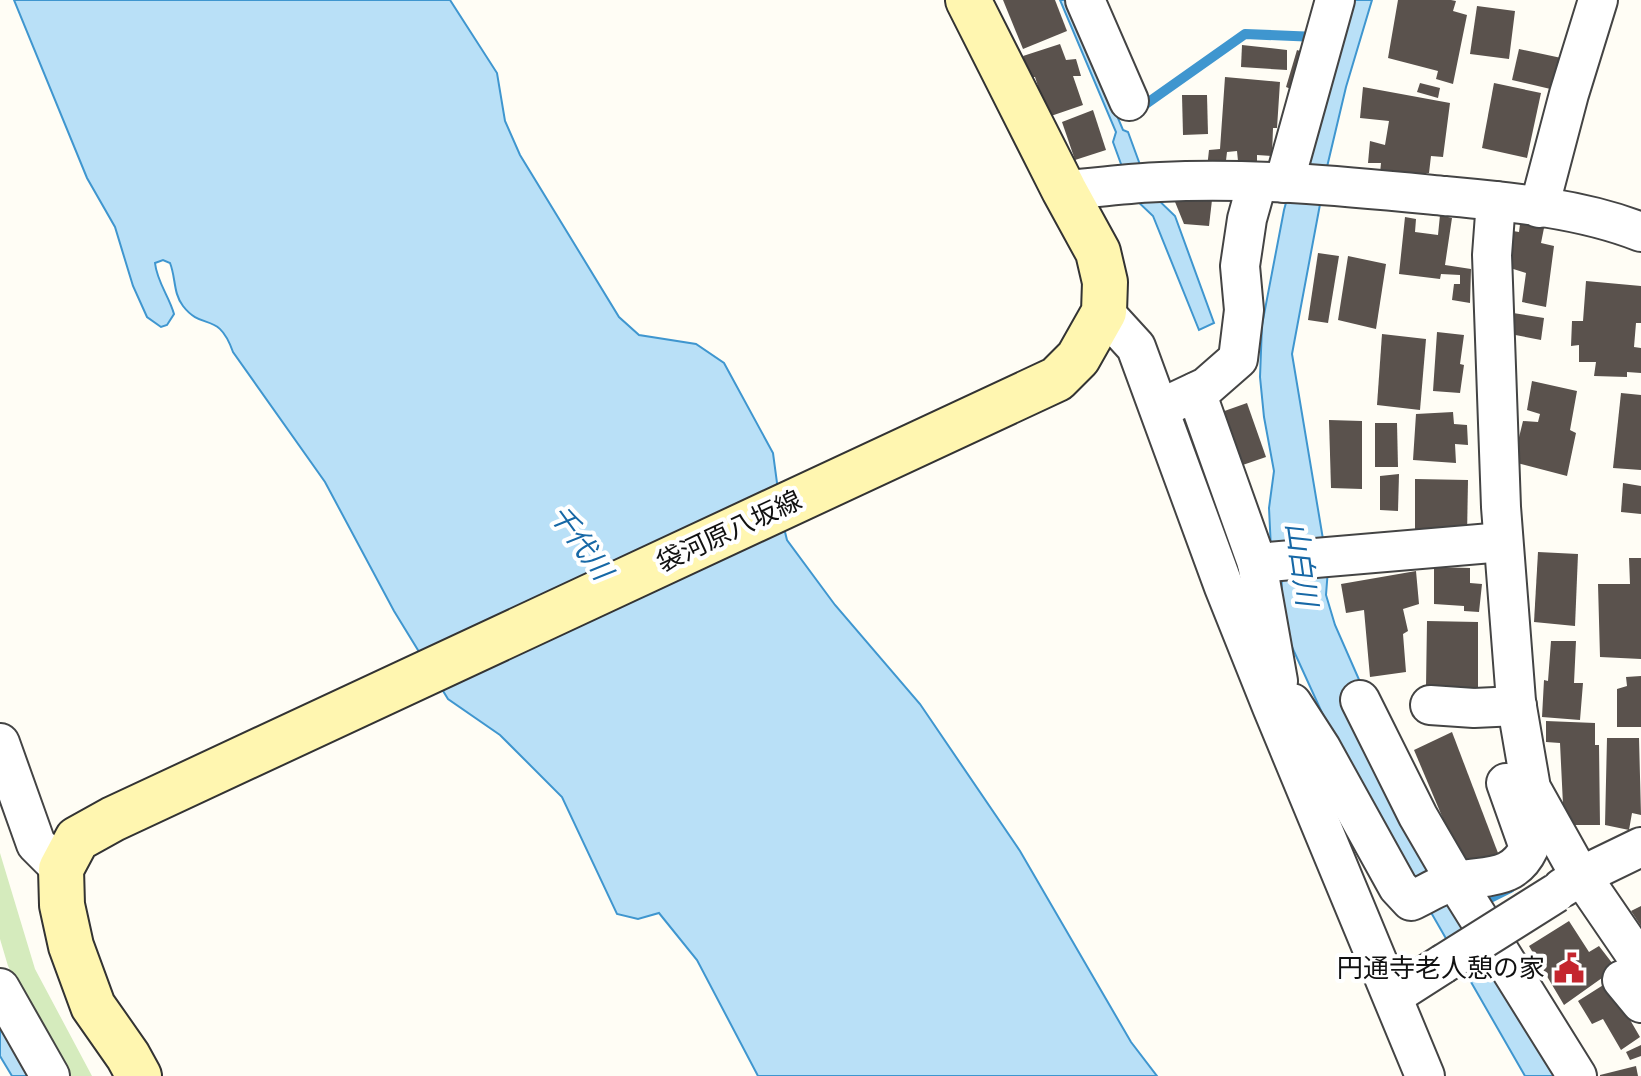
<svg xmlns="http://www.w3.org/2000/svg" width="1641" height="1076" font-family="'Source Serif 4','Noto Sans JP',serif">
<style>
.green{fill:#d5ebbd}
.water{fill:#b9e0f7;stroke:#3f96cf;stroke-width:2}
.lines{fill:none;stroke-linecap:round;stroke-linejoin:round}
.stream{stroke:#3f96cf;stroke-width:10}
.building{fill:#5a524d}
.street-casing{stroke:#444;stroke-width:42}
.secondary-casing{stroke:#333;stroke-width:48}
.street{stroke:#fff;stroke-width:38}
.secondary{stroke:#fff6b0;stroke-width:44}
.street-bridge-casing{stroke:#444;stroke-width:42;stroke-linecap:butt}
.street-bridge{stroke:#fff;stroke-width:38}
.labels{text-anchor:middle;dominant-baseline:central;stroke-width:8;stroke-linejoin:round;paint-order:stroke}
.street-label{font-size:26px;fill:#111;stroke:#fff}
.poi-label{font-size:26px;fill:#111;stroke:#fff;text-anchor:end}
.water-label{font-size:28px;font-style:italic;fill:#1768a6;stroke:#fff}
</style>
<rect width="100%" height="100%" fill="#fffdf5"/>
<!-- green -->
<path class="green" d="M0,853L35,969L92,1076H65L8,966L0,939Z"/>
<!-- water -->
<g class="water">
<path d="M14,0H450L497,73L505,121L520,155L619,317L639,335L696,344L724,363L773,453L782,520L787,540L835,605L920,704L1020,851L1131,1042L1157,1076H758L697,960L659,913L638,919L617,914L562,797L500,735L448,699L394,611L325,482L233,352C218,310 203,332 183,306C173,293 176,278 170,263L163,260L155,263C157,282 169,296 174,314L167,325L161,327L147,317L133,286L115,227L87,178Z"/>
<path d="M1060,0H1068L1123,130L1128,132L1150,192L1175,216L1214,323L1199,330L1153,216L1133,197L1113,142L1116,132Z"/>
<path d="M1341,0H1372L1346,87L1327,167L1292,354L1328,569L1326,595L1335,625L1364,691L1563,1076H1525L1344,761L1292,647L1280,646L1282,572L1271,549L1269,508L1274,471L1264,417L1260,377L1262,325L1284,210Z"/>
<path d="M0,1026L29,1076H12L0,1056Z"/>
</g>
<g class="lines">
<!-- stream -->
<g class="stream">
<path d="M1143,106L1245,34L1317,37"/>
<path d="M1492,897L1510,888"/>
</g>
</g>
<!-- building -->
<g class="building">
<path d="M1003,0H1055L1067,31L1023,49Z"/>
<path d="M1398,0H1451L1456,1L1453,11L1467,15L1453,84L1436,79L1438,71L1388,58Z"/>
<path d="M1477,6L1515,11L1509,59L1470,54Z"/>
<path d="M1060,44L1066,60L1076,59L1081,76H1073L1083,105L1048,117L1035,77H1029L1023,56Z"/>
<path d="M1242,45L1287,50V70L1241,67Z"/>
<path d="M1519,49L1566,59L1559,91L1512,80Z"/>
<path d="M1297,50L1309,54L1301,93L1286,87Z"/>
<path d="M1225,77L1280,82L1277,128H1273L1272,156L1257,155V163L1238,161L1237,151L1227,152L1225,169L1207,168L1209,150L1220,149Z"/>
<path d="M1420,83L1440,88L1438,98L1417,92Z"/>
<path d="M1494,83L1541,93L1527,158L1482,148Z"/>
<path d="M1363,87L1450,103L1443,157L1431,156L1429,173H1380L1381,163H1368L1370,141L1385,145L1389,121L1360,118Z"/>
<path d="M1182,95H1207L1208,134L1183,135Z"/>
<path d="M1093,110L1106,150L1075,160L1062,122Z"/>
<path d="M1173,197L1212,200L1209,226L1184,224Z"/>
<path d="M1440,215L1452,218L1445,265L1471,269L1470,303L1452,300L1454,284H1460V275L1441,274L1440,279L1399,274L1405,217L1416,219L1415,232L1438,235Z"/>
<path d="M1520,224L1544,228L1541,243L1554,246L1546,307L1522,302L1526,273L1507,267L1513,231L1519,232Z"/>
<path d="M1318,253L1339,256L1328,323L1308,320Z"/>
<path d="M1348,256L1386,264L1376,329L1338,320Z"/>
<path d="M1586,281L1641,286V323H1636L1634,347L1641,348V373L1627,372V377L1594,376L1596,362H1579V345L1571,346L1572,321H1583Z"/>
<path d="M1513,313L1544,318L1541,340L1510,334Z"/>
<path d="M1437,332L1464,335L1460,364L1464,365L1460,393L1433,391Z"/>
<path d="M1382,334L1426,339L1420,410L1377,405Z"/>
<path d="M1532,381L1577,391L1570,430L1576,433L1567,476L1513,462L1523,421L1538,422L1540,414L1527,410Z"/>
<path d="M1621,393L1641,395V470L1613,468Z"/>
<path d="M1247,403L1266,457L1234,468L1216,414Z"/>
<path d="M1453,412L1454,424L1467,425L1468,445L1455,444L1456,463L1413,460L1416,414Z"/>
<path d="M1329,420L1362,421V489L1331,488Z"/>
<path d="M1375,423H1397L1398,467H1375Z"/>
<path d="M1399,474L1398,511L1380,510V476Z"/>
<path d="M1415,479L1468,480L1467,536H1415Z"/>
<path d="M1623,483L1641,486V514L1621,512Z"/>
<path d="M1538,552L1578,554L1575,626L1534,622Z"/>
<path d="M1629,558H1641V659L1600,657L1598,584H1630Z"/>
<path d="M1434,567L1470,568V583L1482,584L1479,612L1464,611V606L1434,604Z"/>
<path d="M1416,571L1419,604L1403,609L1408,631L1403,634L1406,672L1370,677L1364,610L1346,613L1341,584Z"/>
<path d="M1427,621L1478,622V697L1446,688L1426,687Z"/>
<path d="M1551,641H1576L1574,683H1583L1580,720L1542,717L1544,680L1548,681Z"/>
<path d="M1641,676V727H1617V689L1627,686L1626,677Z"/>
<path d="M1546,721L1595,723V745H1599L1600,825H1564L1560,743L1546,742Z"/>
<path d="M1452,732L1498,853L1463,866L1414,750Z"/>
<path d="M1607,738H1639L1641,815L1632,813L1629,830L1605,825Z"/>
<path d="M1641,906V926L1631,911Z"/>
<path d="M1569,921L1589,952L1599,946L1616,968L1564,1005L1529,946Z"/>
<path d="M1608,982L1640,1037L1621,1050L1603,1019L1592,1024L1578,1001Z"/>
<path d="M1641,1045V1056L1630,1060L1626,1052Z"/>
<path d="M1636,1066L1638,1076H1600V1075Z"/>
</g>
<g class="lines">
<!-- street casing -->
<g class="street-casing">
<g id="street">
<path d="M1085,0L1129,101"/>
<path d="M1284,183L1335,0"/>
<path d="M1064,190C1096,188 1128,183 1160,182C1255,177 1351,187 1445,196C1510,202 1580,208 1641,232"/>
<path d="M1496,201L1492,255L1501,507L1516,701L1531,788L1574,865L1641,963"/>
<path d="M1539,208L1569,94L1598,0"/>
<path d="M1104,312L1136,347L1224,587L1272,707L1425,1076"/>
<path d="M1196,392L1257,563L1503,542"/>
<path d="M1172,403L1206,387L1238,359L1244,310L1240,266L1247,219L1257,183"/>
<path d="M1257,563L1278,681"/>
<path d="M1360,700L1418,816L1461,890L1577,1076"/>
<path d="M1282,705L1292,703L1321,748L1398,887L1411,901C1425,895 1442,883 1458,881C1488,875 1514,880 1529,848L1506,783"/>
<path d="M1430,705L1474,708L1517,706"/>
<path d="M0,743L36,844L61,869"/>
<path d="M1562,888L1581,876L1641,847"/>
<path d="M1622,980L1641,1003"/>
<path d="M0,988L50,1076"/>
<path d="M1393,996L1443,964"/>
</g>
</g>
<!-- secondary casing -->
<g class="secondary-casing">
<path id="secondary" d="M139,1076L128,1056L93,1006L71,946L62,905L61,869L77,839L113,819L1057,379L1078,358L1104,312L1105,282L1098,252L1064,190L968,0"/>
</g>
<!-- street -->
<use href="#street" class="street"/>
<!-- secondary -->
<use href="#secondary" class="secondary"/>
<!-- street-bridge casing -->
<g class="street-bridge-casing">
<path id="street-bridge" d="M1443,964L1556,893"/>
</g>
<!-- street-bridge -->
<use href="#street-bridge" class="street-bridge"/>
</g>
<!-- icons -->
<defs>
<g id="civic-bare" transform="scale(2.4)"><path d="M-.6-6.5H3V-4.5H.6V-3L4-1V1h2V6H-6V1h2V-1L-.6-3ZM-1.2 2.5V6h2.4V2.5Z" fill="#c4262e" stroke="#fff" stroke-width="2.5" paint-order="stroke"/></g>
</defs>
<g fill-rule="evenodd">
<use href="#civic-bare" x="1569" y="968"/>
</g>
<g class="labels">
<!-- street labels -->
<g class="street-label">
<text transform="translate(729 531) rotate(-25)">袋河原八坂線</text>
</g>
<!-- poi labels -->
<g class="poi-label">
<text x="1545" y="968">円通寺老人憩の家</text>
</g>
<!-- water labels -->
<g class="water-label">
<text transform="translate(581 542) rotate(54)">千代川</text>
<text transform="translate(1302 564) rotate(82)">山白川</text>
</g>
</g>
</svg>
